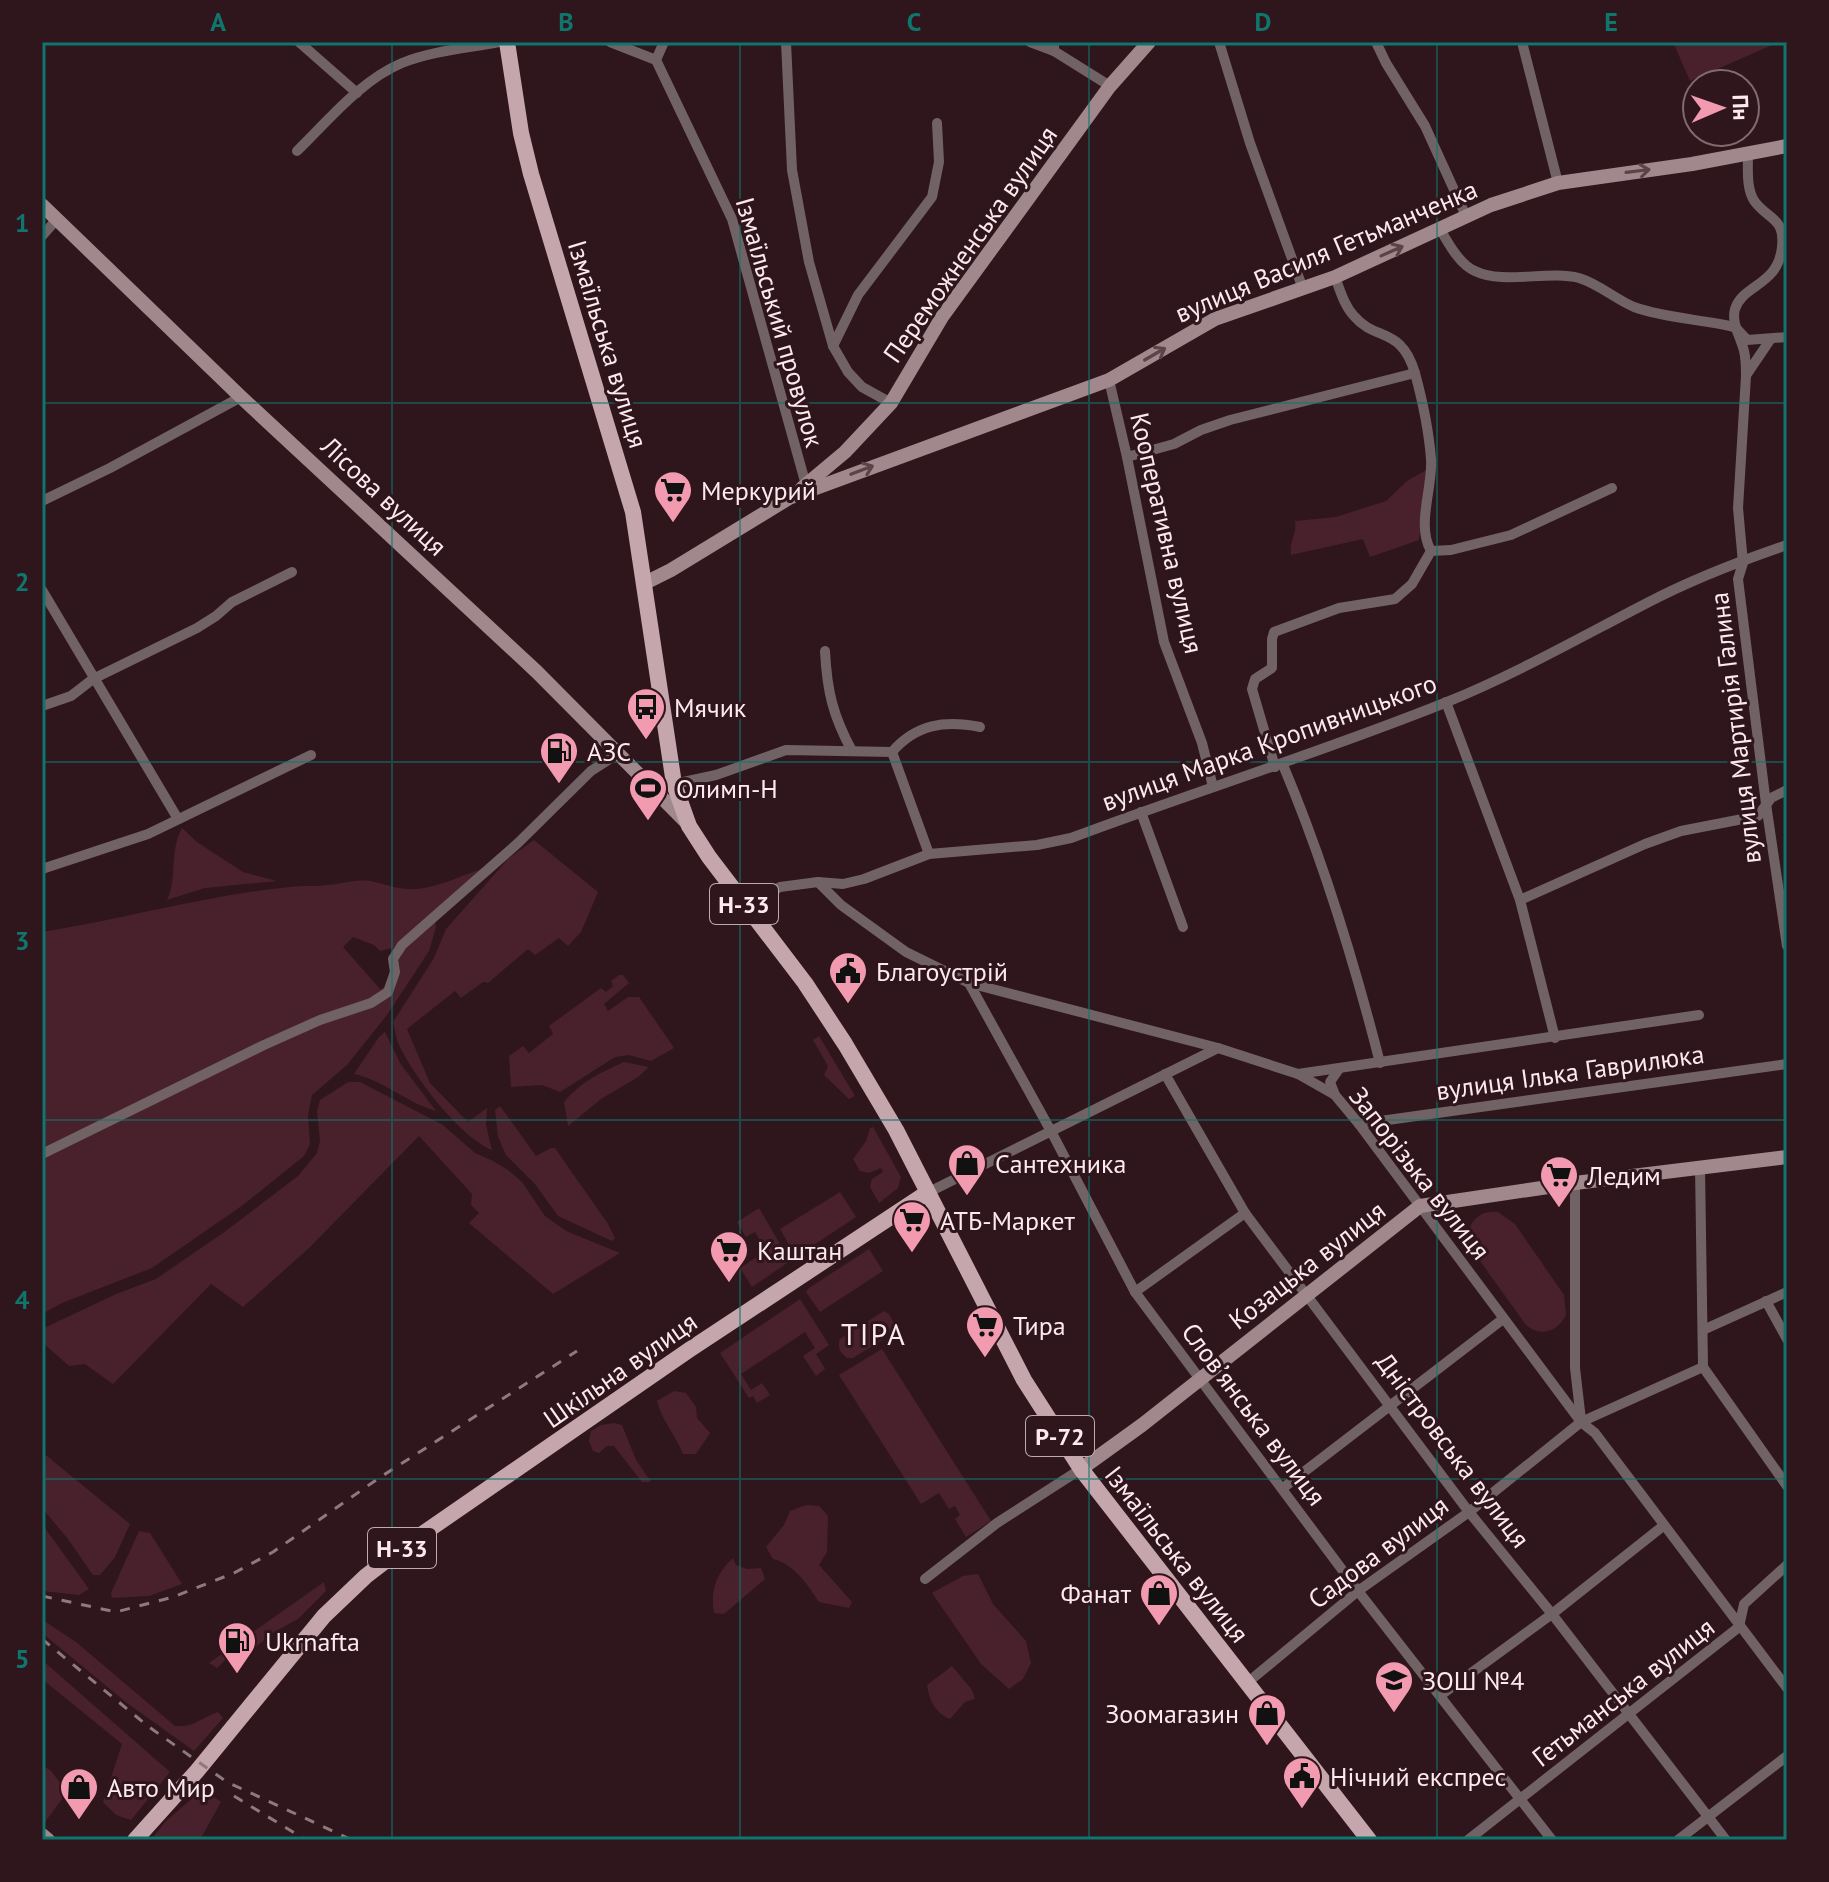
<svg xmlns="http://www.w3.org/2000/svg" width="1829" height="1882" font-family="'PT Sans',sans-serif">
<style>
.green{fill:#49212c}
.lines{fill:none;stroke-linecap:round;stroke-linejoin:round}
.street{stroke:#716265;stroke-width:10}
.secondary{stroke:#a0888d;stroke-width:14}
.primary{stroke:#c5a6ac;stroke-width:16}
.rail{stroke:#8f787e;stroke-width:3;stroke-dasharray:10 10;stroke-linecap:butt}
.oneway{stroke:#5c4349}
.grid{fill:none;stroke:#0f766e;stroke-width:2;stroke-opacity:0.55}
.labels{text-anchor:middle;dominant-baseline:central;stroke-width:6;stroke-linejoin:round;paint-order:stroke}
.shield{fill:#2f151c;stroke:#bfaaaf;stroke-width:2}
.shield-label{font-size:24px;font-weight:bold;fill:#fdeaee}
.street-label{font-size:26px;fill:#fdeaee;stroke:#2f151c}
.poi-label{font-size:26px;fill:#fdeaee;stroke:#2f151c;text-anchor:start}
.quarter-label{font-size:30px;letter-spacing:2px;fill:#fdeaee;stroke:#2f151c}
.neatline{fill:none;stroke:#0f766e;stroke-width:3}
.grid-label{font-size:26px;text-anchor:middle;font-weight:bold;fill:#0f766e}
</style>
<rect width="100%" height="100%" fill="#2f151c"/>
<!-- green -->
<g class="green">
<path d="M1673,42H1779L1690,81Z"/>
<path d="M1428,469L1419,540L1370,557L1363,539L1291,555C1289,541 1297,534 1295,521L1336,517L1386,501L1407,481Z"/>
<path d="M182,828L197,842L243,872L277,881L205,888L167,900C178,877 169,851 182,828Z"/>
<path d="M534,840L598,892L581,932L568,946L559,938L535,955L528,949L488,983L483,982L461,998L455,991L407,1029L430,1083L468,1122L487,1108L486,1125L492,1150C460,1137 415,1078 400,1047C396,1039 395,1030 393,1022L434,958L446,929L509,858Z"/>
<path d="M482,869L396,947L380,951L374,945L353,937L343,947L380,989L385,987L405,948L435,920L436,927L429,951L387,1015L347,1065L312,1095L308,1116L310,1144L304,1156L243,1205L152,1268L62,1303L42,1314V932C125,919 207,895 290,887C302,885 315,887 327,885C342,884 355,879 370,881C390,885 402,892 424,888C443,885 463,875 482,869Z"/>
<path d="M619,975H623L629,983L604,1004L608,1011L628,997H639L674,1048L651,1061L629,1055L615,1057L560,1092L542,1085L511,1087L509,1056L523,1046L529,1053L553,1034L549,1026L601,988L606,992L613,986L611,981Z"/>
<path d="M385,1032L400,1063L436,1111C407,1103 383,1080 354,1074L379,1037Z"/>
<path d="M819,1036L855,1096L849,1099L824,1075L828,1066L813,1040Z"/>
<path d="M624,1062L649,1067L638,1077L601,1099L568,1126L564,1102C579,1083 603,1071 624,1062Z"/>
<path d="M348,1082H360L443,1125L475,1153L493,1161L508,1170L522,1182L545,1216L566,1231L620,1253L553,1294L469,1223L479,1213L471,1205L472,1194L419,1136L309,1248L243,1307L211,1284L113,1384L85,1364L69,1366L42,1342V1329L116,1294L156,1279L223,1233L298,1176L317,1153L320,1141L317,1111L320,1100Z"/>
<path d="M500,1106L536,1156L551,1148H555L608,1224L615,1238L612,1241L558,1216L535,1184L506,1155L498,1137L495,1110Z"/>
<path d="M873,1127L901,1177L898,1188L879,1203L870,1187L872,1179L883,1172L881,1168L869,1173L860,1171L853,1159L866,1141L870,1128Z"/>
<path d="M840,1192L856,1217L796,1257L780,1229Z"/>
<path d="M759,1208L790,1261L752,1287L740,1268L766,1251L755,1232L746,1237L737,1222Z"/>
<path d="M1498,1212L1515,1224L1564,1295L1566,1315C1558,1331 1541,1338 1526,1325L1470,1247C1464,1226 1476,1210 1498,1212Z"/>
<path d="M869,1249L883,1271L820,1312L806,1292L809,1288Z"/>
<path d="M800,1299L829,1345L816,1354L825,1369L816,1376L803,1356L815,1348L805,1332L741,1374L751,1390L762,1383L770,1395L757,1403L753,1396L749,1398L720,1353Z"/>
<path d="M884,1311L889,1314L896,1327L890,1335L853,1358H847C840,1352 837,1349 840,1339Z"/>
<path d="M882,1349L991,1521L966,1537L955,1519L960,1515L955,1506L949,1509L939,1493L921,1504L839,1375Z"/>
<path d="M674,1391L686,1393L696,1407L697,1418L710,1433L696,1454H683C675,1434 662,1421 657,1401Z"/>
<path d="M614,1423L622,1425L636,1460L651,1482H642L614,1446H607L599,1453L593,1451L589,1441L591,1431L601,1425Z"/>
<path d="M42,1452L130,1524L115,1557L100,1575H93L68,1539L42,1508Z"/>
<path d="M806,1505L819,1506L828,1516L827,1552L819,1565L852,1602L849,1608L819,1602C808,1585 794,1564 773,1559L766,1547L784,1525L790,1511Z"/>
<path d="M42,1524L89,1589L79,1595L42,1591Z"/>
<path d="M139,1531L150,1533L182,1584L149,1596L112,1598L111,1593Z"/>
<path d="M733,1558L736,1565L747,1569L761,1568L765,1579L724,1614L714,1613C710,1592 716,1573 733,1558Z"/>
<path d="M978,1574L993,1604L1026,1641L1031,1663L1023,1679L1009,1689L981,1664L932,1593L963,1576Z"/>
<path d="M324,1582L326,1591L298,1619L274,1632L235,1664L228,1657L217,1668L209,1663Z"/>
<path d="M42,1608L44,1621L76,1642L175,1726C194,1728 202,1717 218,1712L223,1718L194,1751L127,1703L42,1633Z"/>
<path d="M42,1660L170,1772L131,1820L116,1815L103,1802L122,1744L42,1679Z"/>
<path d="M952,1666L972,1690L975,1699L965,1702L950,1719C935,1713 929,1700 927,1685Z"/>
<path d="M42,1765L51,1771L65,1789V1795L42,1826Z"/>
<path d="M203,1789L221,1802L200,1840H151L166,1821Z"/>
</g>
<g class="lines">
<!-- street -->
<g class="street">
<path d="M299,42L357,93"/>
<path d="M610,42L656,60"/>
<path d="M664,42L656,60L732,219L806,485"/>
<path d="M786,42L792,170L809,262L833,346L848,372L862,387L891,403"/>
<path d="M1030,42L1054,51"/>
<path d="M1054,42V51L1110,86"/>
<path d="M1219,42L1250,143L1303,289"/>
<path d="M1376,42L1386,63L1425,126L1466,216"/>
<path d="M1522,42L1558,183"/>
<path d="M297,151C328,121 361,80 402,63C432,51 468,48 499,42"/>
<path d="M1748,154C1748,169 1746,190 1755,202C1769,220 1785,218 1782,247C1778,286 1743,284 1735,309C1731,323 1741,338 1744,351C1746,359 1746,368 1746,376L1738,508L1743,563L1738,579L1766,804L1787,946"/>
<path d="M1440,229C1448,243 1460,265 1475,271C1503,285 1548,270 1579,278C1599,284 1615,299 1634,307C1665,318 1698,319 1730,326L1736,328L1747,340L1787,337"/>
<path d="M42,236L57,219"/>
<path d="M1335,277C1340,290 1344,305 1354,316C1376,342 1401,326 1415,373C1422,399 1429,432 1431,459C1433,488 1416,525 1431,551"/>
<path d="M833,346L858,295L932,197L939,162L937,123"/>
<path d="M1747,374L1770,340"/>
<path d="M1109,380L1127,457L1164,642L1202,743L1213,787"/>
<path d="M1127,457L1174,444L1201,430L1230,420L1415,373"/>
<path d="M42,501L110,468L241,397"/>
<path d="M42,590L178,819"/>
<path d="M825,651C827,691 833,716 852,751"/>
<path d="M1446,702L1520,900L1555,1038"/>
<path d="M42,706L71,696L93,679L197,628L216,616L232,602L292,572"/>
<path d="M892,752C916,724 945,720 980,727"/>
<path d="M1283,765C1324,862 1354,961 1380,1063"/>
<path d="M1275,767L1252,689L1255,679L1272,668V639L1274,632L1339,608L1395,599L1412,584L1431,551L1451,550L1511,535L1612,488"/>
<path d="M674,784L716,775L786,750L892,752L929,854"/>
<path d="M1141,812L1183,927"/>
<path d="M42,869L148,834L311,755"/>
<path d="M818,882L841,905L906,952L969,983L1218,1048L1298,1074L1335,1095L1359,1124L1581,1422L1595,1433L1787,1688"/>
<path d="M1520,900L1645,844L1681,831L1758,816L1771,798L1787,790"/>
<path d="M747,906L780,887L818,882L843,884L864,879L929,854L1037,845L1071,838C1196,791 1323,752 1447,702C1516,674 1581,637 1647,603C1691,580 1740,561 1787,545"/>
<path d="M969,983L1052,1133L1135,1292L1358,1591L1552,1840"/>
<path d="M1165,1074L1245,1213L1469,1512L1552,1614L1726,1840"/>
<path d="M1298,1074L1699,1015"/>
<path d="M1335,1095L1330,1082L1339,1069"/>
<path d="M1359,1124L1787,1064"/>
<path d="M42,1154L264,1045L320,1020L371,1003L388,992L395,972L393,959L402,945L518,843L591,771L616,755"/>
<path d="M1700,1167L1703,1367L1787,1486"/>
<path d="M1575,1183V1368L1581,1420"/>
<path d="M927,1193L1218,1048"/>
<path d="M1135,1292L1245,1213"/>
<path d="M1766,1301L1787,1339"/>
<path d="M1703,1330L1787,1292"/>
<path d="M1283,1488L1503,1319"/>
<path d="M925,1579L997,1523L1081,1469"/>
<path d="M1247,1683L1358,1591L1469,1512L1581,1422L1703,1367"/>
<path d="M1441,1695L1552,1614L1663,1526"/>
<path d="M1468,1840L1739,1627L1744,1604L1787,1565"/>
<path d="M1678,1840L1787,1756"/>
</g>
<!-- secondary -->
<g class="secondary">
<path d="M42,205L241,397L537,672L689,825"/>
<path d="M802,488L845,452L891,403L942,317L1110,86L1149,42"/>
<path d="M645,583L671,570L789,498L1109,380L1215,319L1335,277L1491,205L1558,183L1692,164L1787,146"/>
<path d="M1081,1469L1142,1425L1420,1206L1575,1183L1787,1157"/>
<path d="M42,1835L48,1840"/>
</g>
<!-- primary -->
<g class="primary">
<path d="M507,42L521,133L531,174L633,512L674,784L689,826L709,857L805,983L845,1044L896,1130L1024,1380L1081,1469L1369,1840"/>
<path d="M135,1840L197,1771L324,1616L366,1576L405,1546L689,1350L927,1193"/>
</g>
<!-- rail -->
<g class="rail">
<path d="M42,1596L116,1612L173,1597L234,1573L273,1552L379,1478L577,1351"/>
<path d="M42,1639L149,1727L227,1782L352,1840"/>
<path d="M234,1796L306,1840"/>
</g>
</g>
<!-- one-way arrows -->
<defs><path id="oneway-shaft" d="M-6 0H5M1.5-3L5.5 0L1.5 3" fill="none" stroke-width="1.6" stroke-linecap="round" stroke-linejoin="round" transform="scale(2)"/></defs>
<g class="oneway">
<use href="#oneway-shaft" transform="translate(1638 171) rotate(-7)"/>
<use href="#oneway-shaft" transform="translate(1392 251) rotate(-24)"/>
<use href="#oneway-shaft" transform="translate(1155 354) rotate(-30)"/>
<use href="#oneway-shaft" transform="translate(862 470) rotate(-21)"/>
</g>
<!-- grid -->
<path class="grid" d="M392,42V1840M740,42V1840M1089,42V1840M1437,42V1840M42,403H1787M42,762H1787M42,1120H1787M42,1479H1787"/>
<!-- icons -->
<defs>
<g id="supermarket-pin" transform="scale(2)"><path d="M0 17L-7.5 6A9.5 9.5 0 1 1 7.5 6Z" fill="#f29ab0" stroke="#2f151c"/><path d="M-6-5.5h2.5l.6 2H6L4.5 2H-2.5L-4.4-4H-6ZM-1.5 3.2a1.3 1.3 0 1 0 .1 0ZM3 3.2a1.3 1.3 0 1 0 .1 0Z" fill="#111"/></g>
<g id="bus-pin" transform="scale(2)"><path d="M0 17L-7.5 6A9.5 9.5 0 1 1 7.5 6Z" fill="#f29ab0" stroke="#2f151c"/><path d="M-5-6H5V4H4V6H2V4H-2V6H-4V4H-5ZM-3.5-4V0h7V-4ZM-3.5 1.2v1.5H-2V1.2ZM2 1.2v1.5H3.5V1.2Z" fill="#111"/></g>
<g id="fuel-pin" transform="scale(2)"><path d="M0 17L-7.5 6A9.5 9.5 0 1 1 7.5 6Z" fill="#f29ab0" stroke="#2f151c"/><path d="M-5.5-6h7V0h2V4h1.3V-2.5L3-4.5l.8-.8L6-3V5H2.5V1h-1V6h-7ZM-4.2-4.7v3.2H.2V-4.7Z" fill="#111"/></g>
<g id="stadium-pin" transform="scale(2)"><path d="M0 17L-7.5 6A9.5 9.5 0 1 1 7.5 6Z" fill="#f29ab0" stroke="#2f151c"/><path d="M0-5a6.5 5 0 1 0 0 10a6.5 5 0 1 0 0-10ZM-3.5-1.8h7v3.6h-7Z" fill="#111"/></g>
<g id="civic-pin" transform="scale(2)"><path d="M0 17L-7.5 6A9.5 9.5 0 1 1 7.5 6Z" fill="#f29ab0" stroke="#2f151c"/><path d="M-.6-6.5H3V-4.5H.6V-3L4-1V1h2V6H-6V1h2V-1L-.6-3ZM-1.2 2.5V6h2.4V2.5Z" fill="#111"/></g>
<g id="shop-pin" transform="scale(2)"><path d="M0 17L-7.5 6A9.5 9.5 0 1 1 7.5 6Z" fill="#f29ab0" stroke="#2f151c"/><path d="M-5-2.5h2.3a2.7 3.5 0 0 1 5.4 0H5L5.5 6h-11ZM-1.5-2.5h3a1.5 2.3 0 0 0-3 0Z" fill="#111"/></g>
<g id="school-pin" transform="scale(2)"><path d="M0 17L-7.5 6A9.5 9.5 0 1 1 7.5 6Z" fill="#f29ab0" stroke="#2f151c"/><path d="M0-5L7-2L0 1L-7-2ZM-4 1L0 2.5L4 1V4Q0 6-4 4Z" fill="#111"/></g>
</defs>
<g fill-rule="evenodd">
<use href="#supermarket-pin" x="673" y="490"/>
<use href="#bus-pin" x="646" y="707"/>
<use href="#fuel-pin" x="559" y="751"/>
<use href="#stadium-pin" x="648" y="788"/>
<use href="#civic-pin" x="848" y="971"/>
<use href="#shop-pin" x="967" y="1163"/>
<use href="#supermarket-pin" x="1559" y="1175"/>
<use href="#supermarket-pin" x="912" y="1220"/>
<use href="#supermarket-pin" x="729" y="1250"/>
<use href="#supermarket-pin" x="985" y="1325"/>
<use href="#shop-pin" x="1159" y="1593"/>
<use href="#fuel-pin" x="237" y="1641"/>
<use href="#school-pin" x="1394" y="1680"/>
<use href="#shop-pin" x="1267" y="1713"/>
<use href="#civic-pin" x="1302" y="1776"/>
<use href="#shop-pin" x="79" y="1787"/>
</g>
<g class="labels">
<!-- shield labels -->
<g class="shield">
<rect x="710" y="884" width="68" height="40" rx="6"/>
<rect x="1026" y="1416" width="68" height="40" rx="6"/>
<rect x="368" y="1528" width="68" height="40" rx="6"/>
</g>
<g class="shield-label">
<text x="744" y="904">Н-33</text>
<text x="1060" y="1436">Р-72</text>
<text x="402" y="1548">Н-33</text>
</g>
<!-- street labels -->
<g class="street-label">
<text transform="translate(970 244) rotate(-55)">Переможненська вулиця</text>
<text transform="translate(1326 251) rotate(-23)">вулиця Василя Гетьманченка</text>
<text transform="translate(780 322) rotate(74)">Ізмаїльський провулок</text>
<text transform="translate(608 344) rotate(73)">Ізмаїльська вулиця</text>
<text transform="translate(384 496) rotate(43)">Лісова вулиця</text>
<text transform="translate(1167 533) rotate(77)">Кооперативна вулиця</text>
<text transform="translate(1735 728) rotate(-97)">вулиця Мартирія Галина</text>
<text transform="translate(1269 742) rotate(-20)">вулиця Марка Кропивницького</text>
<text transform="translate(1570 1072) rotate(-8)">вулиця Ілька Гаврилюка</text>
<text transform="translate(1420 1173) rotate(52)">Запорізька вулиця</text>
<text transform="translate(1307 1265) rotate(-38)">Козацька вулиця</text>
<text transform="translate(620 1370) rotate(-35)">Шкільна вулиця</text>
<text transform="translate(1254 1414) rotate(53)">Словʼянська вулиця</text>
<text transform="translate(1453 1450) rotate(53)">Дністровська вулиця</text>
<text transform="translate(1378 1552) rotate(-37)">Садова вулиця</text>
<text transform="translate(1177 1554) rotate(52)">Ізмаїльська вулиця</text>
<text transform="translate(1623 1692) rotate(-38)">Гетьманська вулиця</text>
</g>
<!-- poi labels -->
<g class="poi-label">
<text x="701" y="490">Меркурий</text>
<text x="674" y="707">Мячик</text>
<text x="587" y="751">АЗС</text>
<text x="676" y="788">Олимп-Н</text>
<text x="876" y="971">Благоустрій</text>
<text x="995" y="1163">Сантехника</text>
<text x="1587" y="1175">Ледим</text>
<text x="940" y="1220">АТБ-Маркет</text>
<text x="757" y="1250">Каштан</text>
<text x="1013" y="1325">Тира</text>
<text x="1131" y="1593" text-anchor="end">Фанат</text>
<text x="265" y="1641">Ukrnafta</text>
<text x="1422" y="1680">ЗОШ №4</text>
<text x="1239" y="1713" text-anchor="end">Зоомагазин</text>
<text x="1330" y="1776">Нічний експрес</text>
<text x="107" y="1787">Авто Мир</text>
</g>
<!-- quarter labels -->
<g class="quarter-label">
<text x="874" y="1333">ТІРА</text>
</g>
</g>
<!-- border -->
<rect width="1829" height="1882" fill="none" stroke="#2f151c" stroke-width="88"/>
<!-- north arrow -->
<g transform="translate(1721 108) rotate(88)"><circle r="38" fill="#2f151c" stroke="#816a70" stroke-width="2"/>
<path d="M0-6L14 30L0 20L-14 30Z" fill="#f29ab0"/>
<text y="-12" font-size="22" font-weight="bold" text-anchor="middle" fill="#fdeaee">Пн</text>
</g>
<rect x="44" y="44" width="1741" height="1794" class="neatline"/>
<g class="grid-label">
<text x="218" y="31">A</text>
<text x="566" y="31">B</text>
<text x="914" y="31">C</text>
<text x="1263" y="31">D</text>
<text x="1611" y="31">E</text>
<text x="22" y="232">1</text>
<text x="22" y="591">2</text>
<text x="22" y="950">3</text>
<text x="22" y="1309">4</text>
<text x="22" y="1668">5</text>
</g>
</svg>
